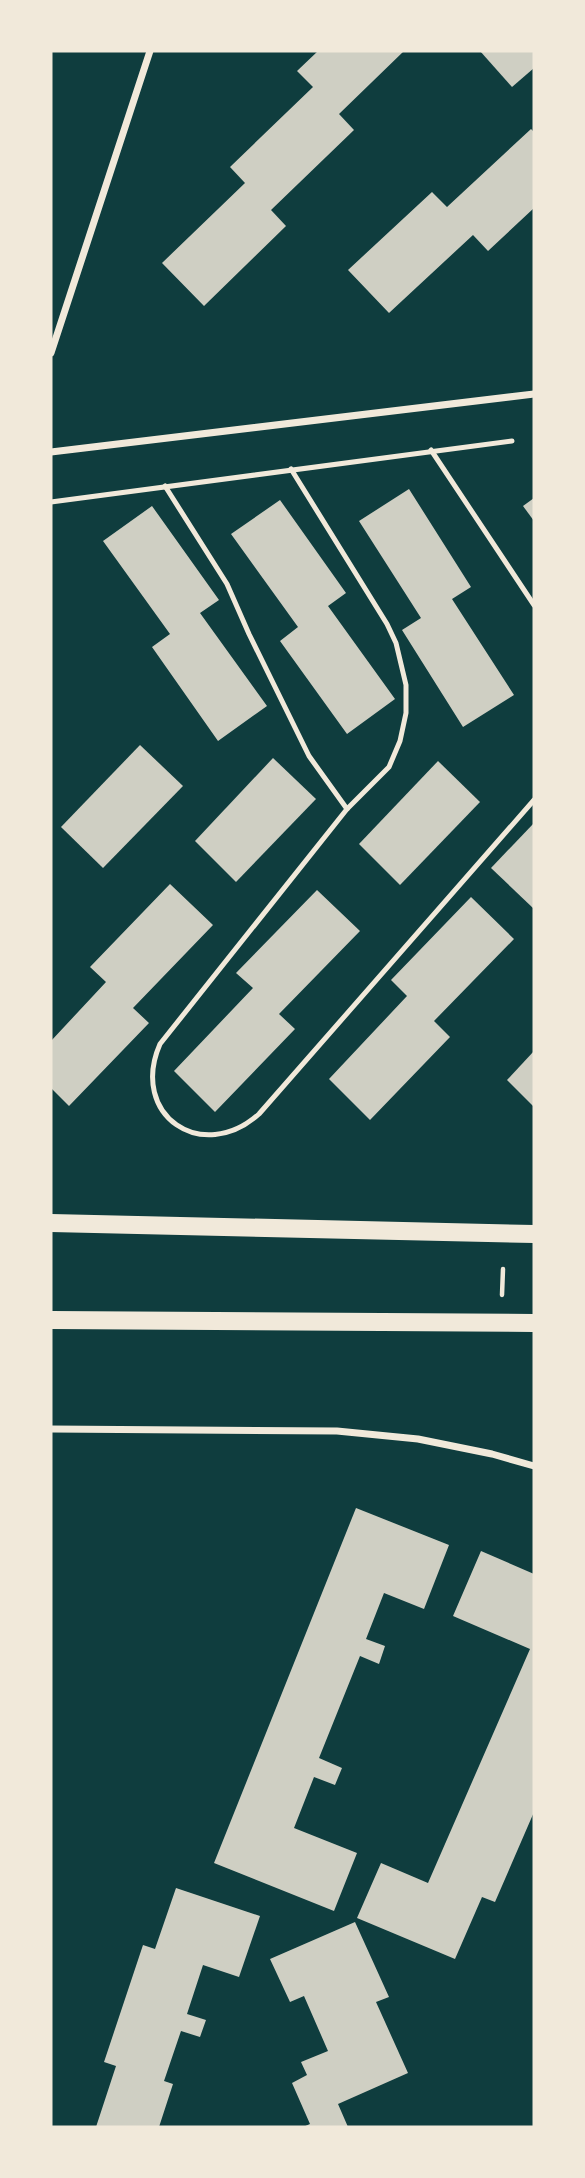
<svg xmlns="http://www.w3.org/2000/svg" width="585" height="2178" font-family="Rubik,sans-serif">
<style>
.building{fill:#cfcfc3}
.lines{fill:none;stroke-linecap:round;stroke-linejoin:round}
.path{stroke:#f1e9da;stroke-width:4.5}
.service{stroke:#f1e9da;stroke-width:5}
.minor{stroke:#f1e9da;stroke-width:7}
.primary{stroke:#f1e9da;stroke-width:18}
</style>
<rect width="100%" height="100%" fill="#0f3d3e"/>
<!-- building -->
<g class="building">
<path d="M318,51H404L339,114L354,130L271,210L286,226L204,306L162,263L245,183L230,167L313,87L297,71Z"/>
<path d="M480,51H534V68L512,87Z"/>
<path d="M531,129L534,132V208L488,251L473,235L389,313L348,270L432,192L447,207Z"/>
<path d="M409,489L471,587L452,599L514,695L463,727L402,630L421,618L359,521Z"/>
<path d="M534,498V521L523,506Z"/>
<path d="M280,500L346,593L328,606L395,699L347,734L280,641L298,627L231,534Z"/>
<path d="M152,506L219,600L200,613L267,706L218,741L152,647L170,634L103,541Z"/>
<path d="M140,745L183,786L103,868L61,827Z"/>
<path d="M273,758L316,799L236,882L195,841Z"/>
<path d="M438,761L480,802L400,885L359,844Z"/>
<path d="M534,823V909L491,868Z"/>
<path d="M170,884L213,925L133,1008L149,1023L69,1106L51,1088V1041L106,982L90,967Z"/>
<path d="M317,890L360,931L279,1014L295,1029L215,1112L174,1071L253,988L236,973Z"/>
<path d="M471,897L514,939L434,1021L450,1037L370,1120L329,1079L407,996L391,980Z"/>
<path d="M534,1051V1107L507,1080Z"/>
<path d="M356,1508L449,1545L424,1609L384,1593L366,1639L385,1646L379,1664L360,1656L319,1758L342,1768L335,1785L314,1777L294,1828L357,1853L334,1911L214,1863Z"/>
<path d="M481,1551L534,1574V1812L495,1902L482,1897L455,1959L357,1918L381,1863L428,1883L530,1649L453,1616Z"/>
<path d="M176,1888L260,1916L239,1977L203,1965L187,2014L206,2020L200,2037L181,2031L164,2081L173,2084L159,2127H96L116,2066L104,2062L143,1945L155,1949Z"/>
<path d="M355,1922L389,1997L376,2002L408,2073L338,2104L348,2127H303L310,2124L292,2083L307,2075L301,2062L328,2051L304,1996L290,2002L270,1959Z"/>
</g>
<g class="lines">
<!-- path -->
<path class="path" d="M502,1295L503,1269"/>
<!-- service -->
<g class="service">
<path d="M431,450L534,605"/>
<path d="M291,469L387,624L396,643L406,685V713L400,741L389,767L347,809L160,1044C129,1115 202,1165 259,1114L534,800"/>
<path d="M165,486L227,584L249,634L309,756L347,809"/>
<path d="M51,502L512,441"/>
</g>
<!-- minor -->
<g class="minor">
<path d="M51,353L150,51"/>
<path d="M51,452L534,394"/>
<path d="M51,1429L337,1431L418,1439L492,1454L534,1466"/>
</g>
<!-- primary -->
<g class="primary">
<path d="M51,1223L534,1234"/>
<path d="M51,1320L534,1323"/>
</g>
</g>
<!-- border -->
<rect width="585" height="2178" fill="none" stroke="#f1e9da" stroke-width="105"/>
</svg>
